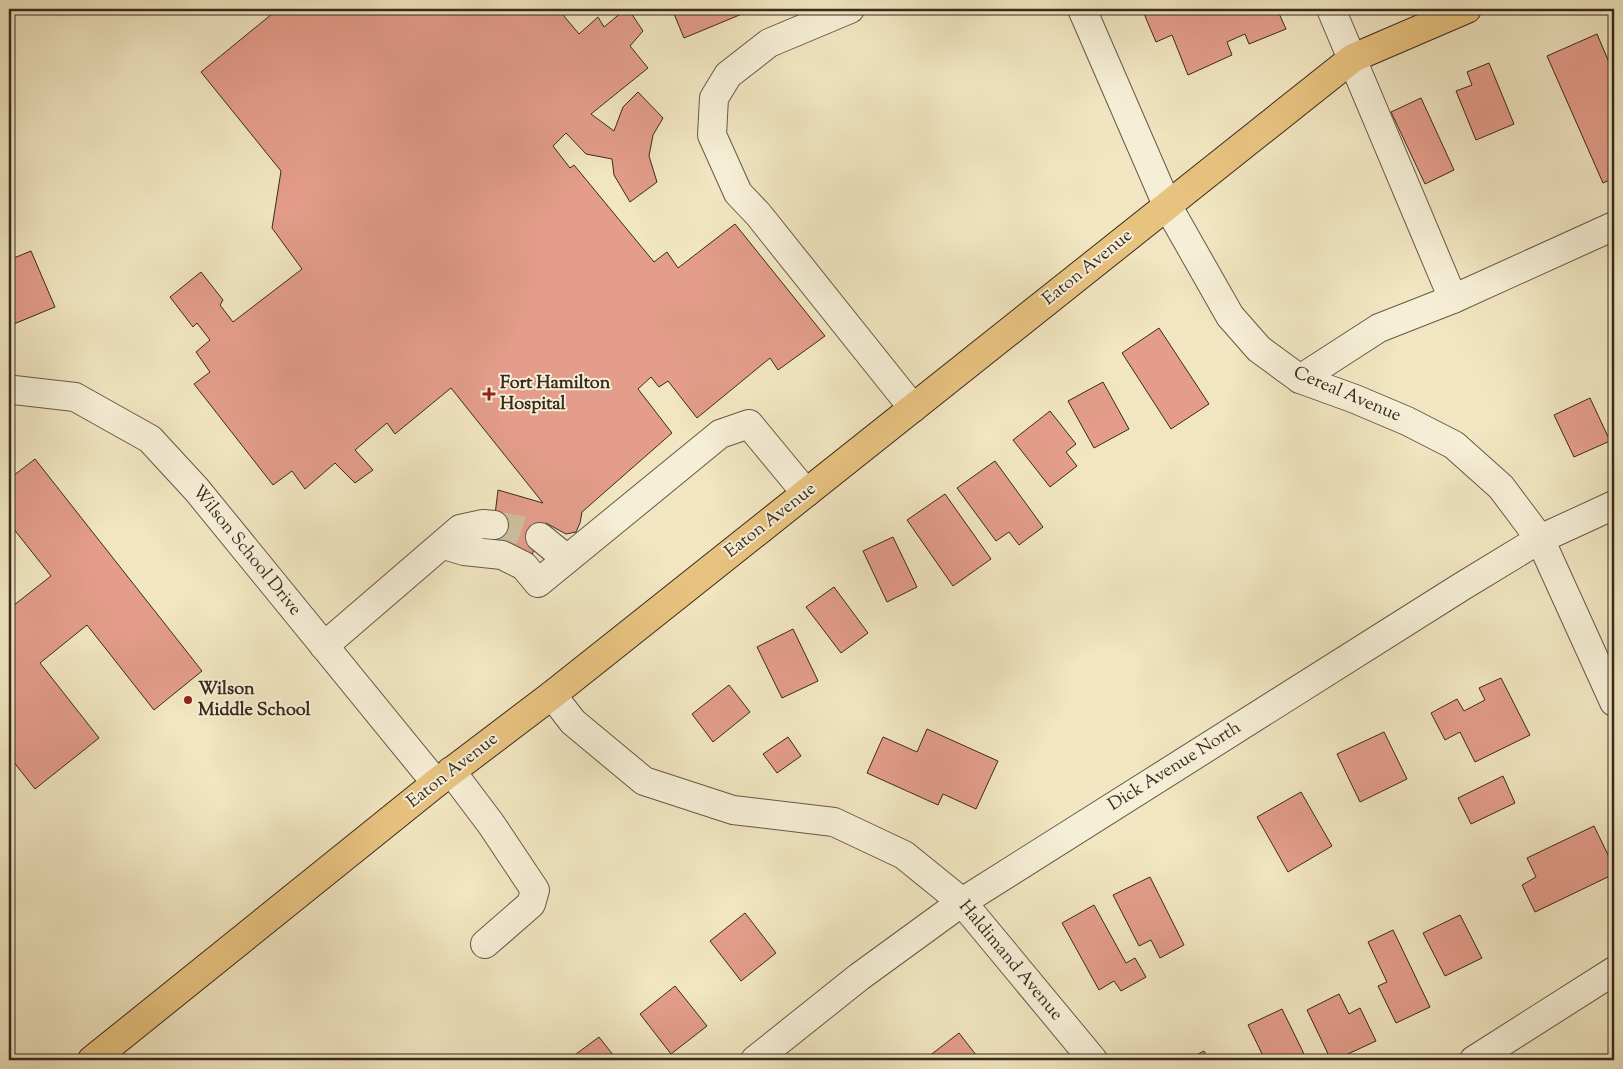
<svg xmlns="http://www.w3.org/2000/svg" width="1623" height="1069" font-family="'Sorts Mill Goudy',serif">
<style>
.building{fill:#e39d8a;stroke:#382a1d}
.lines{fill:none;stroke-linecap:round;stroke-linejoin:round}
.minor-tunnel{stroke:#ccc0a0;stroke-width:28;stroke-dasharray:28 14;stroke-linecap:butt}
.minor-casing{stroke:#665946;stroke-width:30}
.major-casing{stroke:#382a1d;stroke-width:30}
.minor{stroke:#f6efd7;stroke-width:28}
.major{stroke:#e8c380;stroke-width:28}
.poi-dot{fill:#8f2418;stroke:#f6efd7;stroke-width:2}
.labels{text-anchor:middle;dominant-baseline:central;stroke-width:4;stroke-linejoin:round;paint-order:stroke}
.street-label{font-size:18px;fill:#382a1d;stroke:#f6efd7}
.poi-label{font-size:18px;font-weight:bold;fill:#382a1d;stroke:#f6efd7;text-anchor:start}
</style>
<rect width="100%" height="100%" fill="#f1e6c1"/>
<filter id="stains"><feTurbulence type="fractalNoise" baseFrequency=".004" numOctaves="4"/><feColorMatrix values="0 0 0 0 .2 0 0 0 0 .09 0 0 0 0 .02 0 0 0 .5 -.17"/></filter>
<radialGradient id="worn" r=".72"><stop offset=".6" stop-color="#630" stop-opacity="0"/><stop offset="1" stop-color="#630" stop-opacity=".3"/></radialGradient>
<!-- building -->
<g class="building">
<path d="M278,9H541L559,10L579,34L598,17L604,27L622,12L631,13L643,31L630,46L648,68L591,114L614,131L623,107L638,92L663,118L653,135L649,156L657,182L630,202L614,175L612,159L586,154L566,133L553,146L570,168L574,165L654,262L667,252L678,268L735,224L825,336L778,370L770,358L697,418L668,381L659,387L651,377L638,389L672,433L582,512L580,523L576,532L566,534L546,523L530,559L491,548L498,490L543,503L451,388L395,434L387,423L355,450L373,470L355,483L335,463L305,489L292,471L273,485L194,384L210,372L196,352L210,340L197,323L193,327L170,297L201,272L223,300L220,305L233,322L302,269L272,228L281,171L201,72Z"/>
<path d="M672,9H754L684,38Z"/>
<path d="M1142,9H1277L1286,29L1249,44L1245,34L1227,42L1232,55L1188,75L1172,35L1156,42Z"/>
<path d="M1597,34L1614,74V178L1603,183L1547,56Z"/>
<path d="M1489,63L1514,124L1476,140L1456,91L1472,85L1467,72Z"/>
<path d="M1421,98L1454,170L1425,184L1391,112Z"/>
<path d="M31,251L55,307L9,326V260Z"/>
<path d="M1159,328L1209,404L1171,429L1122,353Z"/>
<path d="M1103,382L1129,429L1094,448L1068,401Z"/>
<path d="M1590,398L1610,441L1574,457L1554,415Z"/>
<path d="M1050,411L1076,444L1066,452L1077,466L1050,487L1013,440Z"/>
<path d="M35,459L202,671L154,710L87,625L40,663L99,738L35,789L9,756V609L51,576L9,523V479Z"/>
<path d="M995,461L1043,527L1019,545L1009,532L996,541L957,488Z"/>
<path d="M945,494L991,559L953,586L907,520Z"/>
<path d="M893,537L917,587L887,602L863,551Z"/>
<path d="M834,587L868,633L841,653L806,607Z"/>
<path d="M793,629L818,681L782,698L757,647Z"/>
<path d="M1501,678L1530,735L1475,762L1460,732L1445,740L1431,713L1457,699L1464,711L1485,700L1479,688Z"/>
<path d="M729,685L750,712L713,742L692,714Z"/>
<path d="M927,729L998,761L976,809L943,794L938,805L867,773L883,737L917,752Z"/>
<path d="M1384,732L1407,779L1360,802L1337,754Z"/>
<path d="M788,737L801,756L777,773L763,754Z"/>
<path d="M1503,776L1515,803L1471,824L1458,798Z"/>
<path d="M1301,792L1332,846L1288,872L1257,817Z"/>
<path d="M1594,826L1614,867V874L1535,912L1522,885L1536,877L1527,858Z"/>
<path d="M1150,877L1184,945L1160,958L1151,940L1139,946L1113,895Z"/>
<path d="M1094,905L1126,963L1135,958L1146,977L1121,991L1114,981L1099,990L1062,923Z"/>
<path d="M745,913L776,953L741,981L710,941Z"/>
<path d="M1460,915L1482,958L1445,976L1423,933Z"/>
<path d="M1393,930L1430,1007L1396,1023L1378,986L1387,982L1368,942Z"/>
<path d="M675,986L707,1026L671,1054L640,1014Z"/>
<path d="M1339,994L1349,1014L1360,1008L1376,1041L1335,1060H1331L1307,1010Z"/>
<path d="M1282,1009L1307,1060H1265L1248,1025Z"/>
<path d="M959,1033L980,1060H924Z"/>
<path d="M599,1037L617,1060H568Z"/>
<path d="M1204,1051L1209,1060H1187Z"/>
<path d="M1171,1054L1175,1060H1163L1162,1059Z"/>
</g>
<g class="lines">
<!-- minor-tunnel -->
<path class="minor-tunnel" d="M494,525L520,530L540,537"/>
<!-- minor casing -->
<g class="minor-casing">
<g id="minor">
<path d="M850,9L769,43L728,75L714,98L712,135L738,193L758,214L913,408"/>
<path d="M1082,9L1167,205L1230,316L1259,349L1300,379L1355,399L1407,421L1454,445L1501,487L1540,539L1614,702"/>
<path d="M1331,9L1453,299"/>
<path d="M1300,379L1379,328L1453,299L1614,226"/>
<path d="M9,391L14,390L75,397L150,439L197,490L436,783"/>
<path d="M540,537L567,559"/>
<path d="M444,545L464,551L502,555L524,566L538,583L720,434L749,424L806,493"/>
<path d="M324,646L460,529L483,524L494,525"/>
<path d="M552,695L573,722L644,781L733,810L834,822L904,855L962,902L1093,1060"/>
<path d="M451,771L491,824L535,890L531,904L485,944"/>
<path d="M755,1060L859,977L962,902L1461,587L1540,539L1614,505"/>
<path d="M1474,1060L1614,971"/>
</g>
</g>
<!-- major casing -->
<g class="major-casing">
<path id="major" d="M92,1060L436,783L552,695L1353,58L1467,9"/>
</g>
<!-- minor -->
<use href="#minor" class="minor"/>
<!-- major -->
<use href="#major" class="major"/>
</g>
<!-- markers -->
<g class="poi-dot">
<path d="M486.5 386.5h5v5h5v5h-5v5h-5v-5h-5v-5h5z"/>
<circle cx="188" cy="700" r="5"/>
</g>
<g class="labels">
<!-- street labels -->
<g class="street-label">
<text transform="translate(1088 268) rotate(-39)">Eaton Avenue</text>
<text transform="translate(1347 395) rotate(23)">Cereal Avenue</text>
<text transform="translate(771 521) rotate(-38)">Eaton Avenue</text>
<text transform="translate(246 551) rotate(51)">Wilson School Drive</text>
<text transform="translate(1175 767) rotate(-32)">Dick Avenue North</text>
<text transform="translate(453 771) rotate(-38)">Eaton Avenue</text>
<text transform="translate(1010 961) rotate(50)">Haldimand Avenue</text>
</g>
<!-- poi labels -->
<g class="poi-label">
<text x="500" y="384">Fort Hamilton<tspan x="500" dy="21">Hospital</tspan></text>
<text x="198" y="690">Wilson<tspan x="198" dy="21">Middle School</tspan></text>
</g>
</g>
<!-- margin -->
<rect width="1623" height="1069" fill="none" stroke="#f1e6c1" stroke-width="30"/>
<rect x="10" y="10" width="1603" height="1049" fill="none" stroke="#382a1d" stroke-width="2.5"/>
<rect x="15" y="15" width="1593" height="1039" fill="none" stroke="#382a1d"/>
<rect width="100%" height="100%" filter="url(#stains)"/>
<rect width="100%" height="100%" fill="url(#worn)"/>
</svg>
